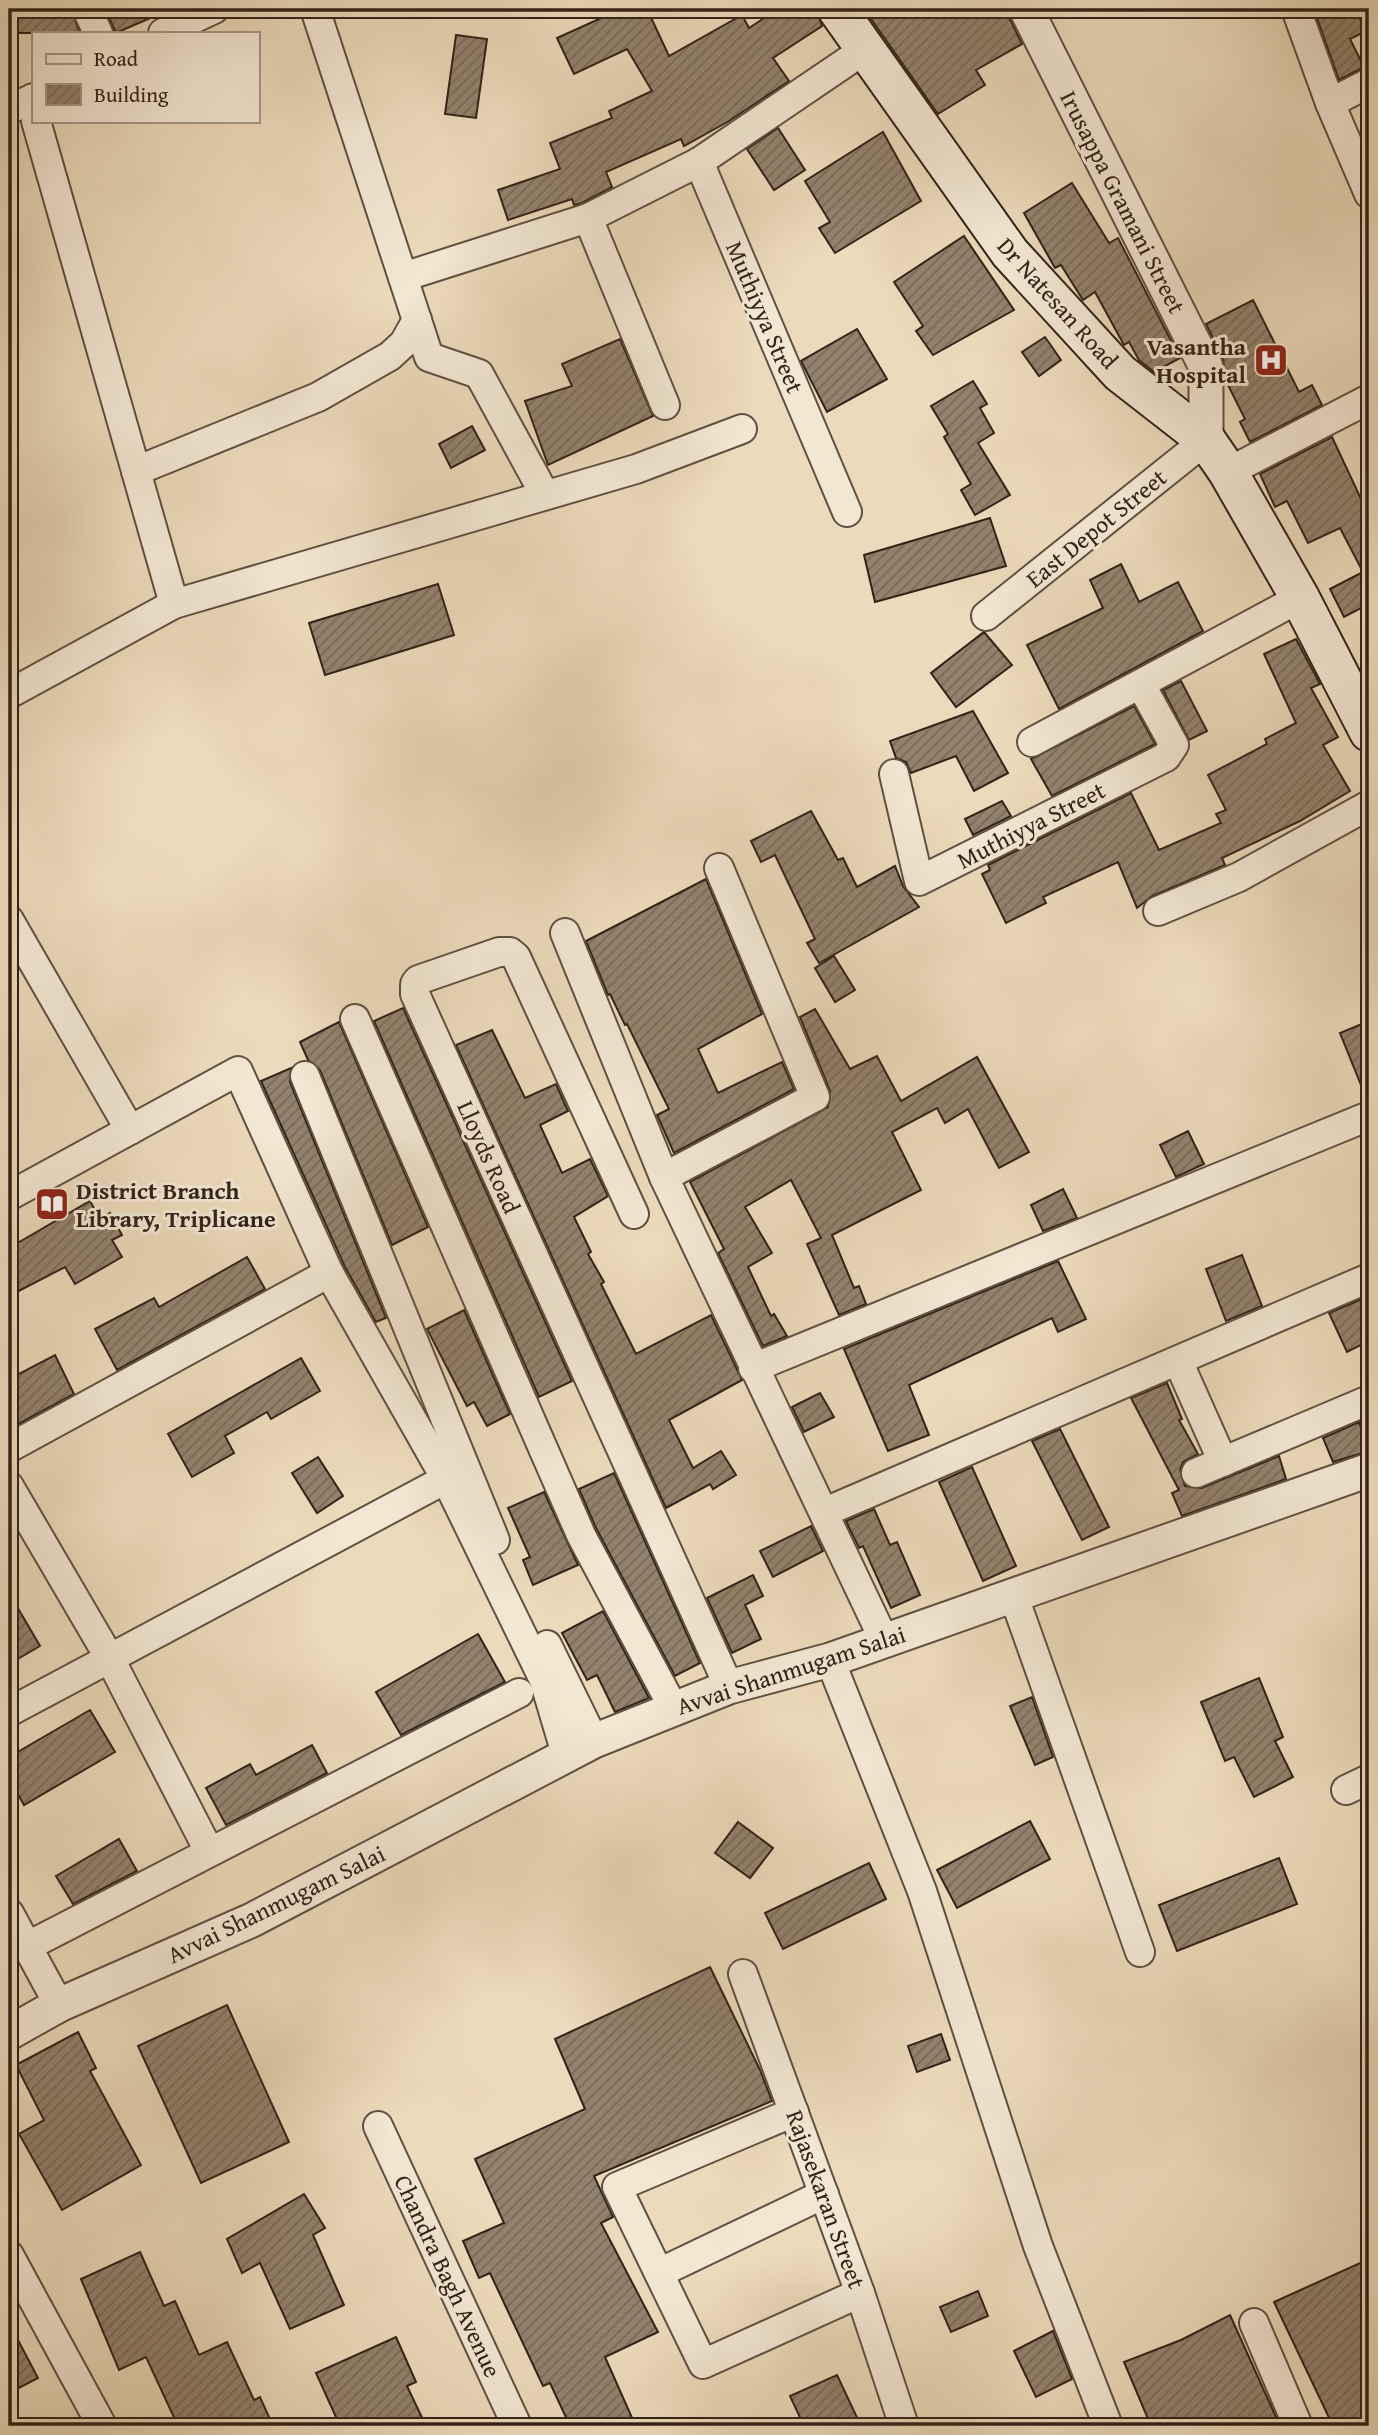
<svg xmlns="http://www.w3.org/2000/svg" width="1378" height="2435" font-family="'Gentium Book Plus',serif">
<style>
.building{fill:url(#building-hatch);stroke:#322218;stroke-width:2}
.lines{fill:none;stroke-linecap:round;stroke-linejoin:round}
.minor-casing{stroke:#605041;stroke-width:32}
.tertiary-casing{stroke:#605041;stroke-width:37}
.secondary-casing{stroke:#322218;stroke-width:42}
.minor{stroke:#f2e7d3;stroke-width:28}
.tertiary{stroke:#f2e7d3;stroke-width:33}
.secondary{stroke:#f2e7d3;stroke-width:38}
.labels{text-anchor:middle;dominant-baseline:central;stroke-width:6;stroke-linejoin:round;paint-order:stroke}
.street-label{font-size:24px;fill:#322218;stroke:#f2e7d3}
.poi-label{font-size:24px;font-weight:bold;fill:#322218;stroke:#f2e7d3;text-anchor:end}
</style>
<defs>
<pattern id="building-hatch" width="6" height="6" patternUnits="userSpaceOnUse" patternTransform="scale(1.75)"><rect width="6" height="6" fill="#92826d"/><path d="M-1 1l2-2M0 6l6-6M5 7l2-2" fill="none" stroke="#786a59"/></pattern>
</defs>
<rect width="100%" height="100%" fill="#ebdabb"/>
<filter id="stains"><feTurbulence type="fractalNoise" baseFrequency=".00286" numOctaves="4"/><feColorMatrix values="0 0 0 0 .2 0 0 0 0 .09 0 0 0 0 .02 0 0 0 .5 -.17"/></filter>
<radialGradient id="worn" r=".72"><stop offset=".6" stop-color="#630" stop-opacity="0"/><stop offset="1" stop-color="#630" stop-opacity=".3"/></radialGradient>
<!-- building -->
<g class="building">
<path d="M9,9H71L80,33H9Z"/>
<path d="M105,9H171L116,33Z"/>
<path d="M621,9H647L669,56L742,15L749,28L778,9H816L822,26L773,58L789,81L729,121L684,146L681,139L606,172L612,187L582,203L574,205L572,199L508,220L498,190L560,169L550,143L612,118L609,111L652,91L627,49L574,74L557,38Z"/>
<path d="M864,9H1005L1022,44L976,70L985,85L938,114Z"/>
<path d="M1336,9H1355L1366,31L1350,39L1364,67L1339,80L1317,18Z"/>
<path d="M456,35L487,39L476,118L445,114Z"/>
<path d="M778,128L805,170L774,190L747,149Z"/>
<path d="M883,132L921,201L835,253L819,228L830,222L805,181Z"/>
<path d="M1072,183L1109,243L1118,238L1180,358L1154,372L1139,360L1129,342L1124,345L1095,292L1083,300L1061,265L1055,268L1024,213Z"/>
<path d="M964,236L1014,310L933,355L916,331L923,326L894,282Z"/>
<path d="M1253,300L1299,392L1312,385L1322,405L1250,442L1240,422L1245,419L1225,379L1223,358L1206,324Z"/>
<path d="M857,329L887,379L827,412L801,361Z"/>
<path d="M1045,337L1061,360L1039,376L1022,352Z"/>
<path d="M620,339L653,416L548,465L525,401L572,386L562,364Z"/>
<path d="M973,381L987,404L980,408L994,433L978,443L1010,495L975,515L961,490L971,484L944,437L948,434L931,406Z"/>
<path d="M472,426L485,450L451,468L439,444Z"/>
<path d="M1332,437L1369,516V604L1344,617L1330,589L1363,572L1340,528L1308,543L1287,501L1275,507L1260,474Z"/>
<path d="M990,518L1006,566L875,602L864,555Z"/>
<path d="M1121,564L1139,602L1178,582L1203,631L1059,709L1027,645L1103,608L1090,580Z"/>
<path d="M438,584L454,635L325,675L309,623Z"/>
<path d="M984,632L1012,665L956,707L931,673Z"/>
<path d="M1296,639L1320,684L1311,688L1338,737L1323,745L1350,791L1300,821L1222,858L1225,865L1152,896L1137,908L1118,862L1043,897L1046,903L1006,923L982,874L990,870L988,865L1131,793L1159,850L1221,823L1216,814L1226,810L1208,775L1267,744L1265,739L1296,723L1264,654Z"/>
<path d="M1181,681L1207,731L1189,740L1163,690Z"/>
<path d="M1134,706L1155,744L1052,796L1031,759Z"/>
<path d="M973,711L1008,773L974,791L956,756L911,773L906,762L896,758L890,741Z"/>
<path d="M1002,801L1011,816L973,835L965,819Z"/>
<path d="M811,811L838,860L843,858L857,887L895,866L903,886L919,907L819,963L807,943L815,939L775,855L761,862L751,841Z"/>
<path d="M706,879L762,1014L698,1049L718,1093L782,1062L794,1089L674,1153L657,1115L669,1109L627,1024L625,1025L610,994L608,995L586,941Z"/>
<path d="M834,956L855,990L835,1002L815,968Z"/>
<path d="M403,1008L572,1381L539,1397L374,1021Z"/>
<path d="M815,1009L850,1069L877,1056L901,1101L977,1057L1029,1152L999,1168L968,1109L945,1123L937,1108L892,1132L921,1190L832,1235L854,1288L859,1286L866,1304L839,1315L807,1244L821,1238L791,1180L745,1207L772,1253L748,1267L771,1316L774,1314L787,1336L763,1346L718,1253L724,1249L690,1182L828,1107L830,1091L800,1017Z"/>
<path d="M1369,1021V1100H1367L1340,1033Z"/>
<path d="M339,1022L428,1227L392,1245L320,1070L308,1060L300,1042Z"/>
<path d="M492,1030L525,1098L556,1084L568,1111L540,1125L562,1173L590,1159L608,1196L574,1217L591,1252L588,1254L604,1282L601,1284L636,1354L711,1315L742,1380L669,1420L693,1468L721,1451L736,1475L713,1489L710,1484L666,1508L456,1045Z"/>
<path d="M291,1068L290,1082L386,1318L376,1322L345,1267L261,1081Z"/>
<path d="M1188,1131L1204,1164L1176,1177L1160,1145Z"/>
<path d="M1063,1189L1077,1218L1043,1231L1031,1205Z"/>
<path d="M90,1201L100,1219L110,1213L122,1235L112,1240L122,1257L75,1284L65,1267L9,1296V1248Z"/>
<path d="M1242,1255L1262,1306L1226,1321L1206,1269Z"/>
<path d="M247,1257L265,1289L117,1370L95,1329L154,1298L159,1307Z"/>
<path d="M1058,1261L1086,1319L1058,1332L1052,1318L909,1385L929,1435L888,1451L844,1349Z"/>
<path d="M1369,1296V1341L1347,1352L1329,1313Z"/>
<path d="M464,1310L510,1414L487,1426L474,1402L467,1406L427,1329Z"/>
<path d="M55,1355L74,1394L9,1429V1379Z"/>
<path d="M301,1358L320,1391L271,1419L267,1412L225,1436L234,1453L192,1477L168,1434Z"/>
<path d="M1167,1383L1182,1419L1179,1420L1198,1454L1183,1462L1180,1470L1185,1486L1202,1488L1279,1456L1286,1479L1182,1516L1172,1493L1179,1490L1131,1398Z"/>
<path d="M820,1393L834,1417L804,1432L792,1407Z"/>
<path d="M1359,1422L1369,1451L1333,1462L1323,1438Z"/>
<path d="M1060,1429L1109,1527L1082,1540L1032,1441Z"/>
<path d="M318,1457L343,1496L317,1513L292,1473Z"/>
<path d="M972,1467L1016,1566L983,1581L939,1482Z"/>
<path d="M614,1473L700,1663L675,1676L596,1528L579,1489Z"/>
<path d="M544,1492L578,1565L533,1585L523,1560L530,1557L508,1508Z"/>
<path d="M874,1509L890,1545L897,1542L920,1595L891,1608L863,1546L859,1548L846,1521Z"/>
<path d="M811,1526L823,1551L773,1577L760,1551Z"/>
<path d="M753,1575L763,1596L745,1605L761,1639L732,1653L707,1598Z"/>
<path d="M9,1593L40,1646L9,1664Z"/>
<path d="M603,1611L649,1698L615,1712L597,1675L587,1680L562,1633Z"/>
<path d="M478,1634L505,1682L401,1735L376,1692Z"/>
<path d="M1259,1678L1283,1737L1275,1741L1293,1777L1254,1797L1234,1757L1225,1761L1201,1702Z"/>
<path d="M1032,1697L1053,1757L1035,1765L1010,1706Z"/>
<path d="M90,1710L115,1752L24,1805L9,1778V1757Z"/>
<path d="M312,1745L327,1773L226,1825L206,1788L250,1764L256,1775Z"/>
<path d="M1030,1821L1050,1859L957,1908L937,1870Z"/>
<path d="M738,1822L773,1848L750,1878L715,1853Z"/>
<path d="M119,1839L137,1871L73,1904L56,1876Z"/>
<path d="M1279,1858L1297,1904L1177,1951L1159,1905Z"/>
<path d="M869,1863L886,1899L783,1949L765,1913Z"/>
<path d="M710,1967L760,2070L772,2101L594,2176L613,2217L601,2223L658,2332L605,2357L633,2420L619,2426H570L550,2383L543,2386L490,2273L479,2278L463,2241L504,2223L475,2159L585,2109L555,2039Z"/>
<path d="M227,2005L289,2142L201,2183L138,2046Z"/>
<path d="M78,2032L96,2068L90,2071L141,2165L62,2210L19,2134L44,2120L16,2065Z"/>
<path d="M941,2034L950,2060L917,2072L908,2046Z"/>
<path d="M304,2194L325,2228L313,2235L344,2305L290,2329L260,2263L242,2273L227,2239Z"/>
<path d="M140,2252L164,2306L175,2301L199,2355L227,2342L254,2400L260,2397L273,2426H178L146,2357L119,2370L81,2279Z"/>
<path d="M1369,2259V2422L1359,2426H1333L1274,2302Z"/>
<path d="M978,2291L988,2316L951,2332L940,2307Z"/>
<path d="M1230,2315L1280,2426H1151L1124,2362L1181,2340Z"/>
<path d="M9,2323L38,2378L9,2393Z"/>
<path d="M1053,2331L1072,2379L1036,2397L1014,2351Z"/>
<path d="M396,2337L416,2382L407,2386L426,2426H340L316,2373Z"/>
<path d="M837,2375L861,2426H804L790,2396Z"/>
</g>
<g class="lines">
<!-- minor casing -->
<g class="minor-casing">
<g id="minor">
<path d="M87,9L98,33"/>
<path d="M315,9L429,357L479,374L545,495"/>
<path d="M1296,9L1330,103L1369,194"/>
<path d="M163,33L214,9"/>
<path d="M1330,103L1369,83"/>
<path d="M9,110L33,98"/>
<path d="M36,121L174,604"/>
<path d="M699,162L847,512"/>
<path d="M403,277L588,218"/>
<path d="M665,405L588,218L699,162L867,48"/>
<path d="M136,471L318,397L390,356L404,343L417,320"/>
<path d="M1228,472L1369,399"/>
<path d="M986,616L1206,440"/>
<path d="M9,694L174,604L636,469L742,429"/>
<path d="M1032,742L1300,598"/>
<path d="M894,774L919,881L1166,757L1174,745L1141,685"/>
<path d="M1158,911L1239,877L1369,805"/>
<path d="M9,920L130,1130"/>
<path d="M565,933L664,1177L884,1640"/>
<path d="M355,1019L581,1535L674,1709"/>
<path d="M305,1076L495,1540"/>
<path d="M664,1177L815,1097L719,868"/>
<path d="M9,1196L238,1071L329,1273L446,1479L544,1680L567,1757"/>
<path d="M634,1214L516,957L510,952H499L418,980L415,984V994L729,1687"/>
<path d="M1178,1361L1223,1462"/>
<path d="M753,1368L1369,1116"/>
<path d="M9,1448L329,1273"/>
<path d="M1196,1473L1369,1400"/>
<path d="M9,1486L109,1657L209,1851"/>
<path d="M825,1512L1369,1278"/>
<path d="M1013,1594L1140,1952"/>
<path d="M547,1645L594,1741"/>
<path d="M830,1660L922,1891L1038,2246L1108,2426"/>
<path d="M9,1712L446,1479"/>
<path d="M1346,1790L1369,1779"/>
<path d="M9,1913L59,2005"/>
<path d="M26,1947L519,1693"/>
<path d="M743,1974L860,2293L904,2426"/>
<path d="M794,2112L617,2187L703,2364L860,2293"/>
<path d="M378,2126L517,2426"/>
<path d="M9,2255L102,2426"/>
<path d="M659,2273L824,2194"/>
<path d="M1254,2323L1298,2426"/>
</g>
</g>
<!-- tertiary casing -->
<g class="tertiary-casing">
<g id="tertiary">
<path d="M1026,9L1206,367V440"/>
<path d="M9,2033L59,2005L252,1920L594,1741L729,1687L830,1660L1369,1470"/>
</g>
</g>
<!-- secondary casing -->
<g class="secondary-casing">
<path id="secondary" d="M837,9L1010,253L1120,373L1206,440L1228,472L1300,598L1369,732"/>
</g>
<!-- minor -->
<use href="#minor" class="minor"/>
<!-- tertiary -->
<use href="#tertiary" class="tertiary"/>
<!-- secondary -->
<use href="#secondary" class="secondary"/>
</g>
<!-- icons -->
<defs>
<g id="hospital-square" transform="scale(1.75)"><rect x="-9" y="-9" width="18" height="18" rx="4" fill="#8f2418" stroke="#f2e7d3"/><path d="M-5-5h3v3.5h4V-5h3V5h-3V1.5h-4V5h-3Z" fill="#fff"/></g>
<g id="library-square" transform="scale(1.75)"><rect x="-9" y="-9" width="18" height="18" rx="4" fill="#8f2418" stroke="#f2e7d3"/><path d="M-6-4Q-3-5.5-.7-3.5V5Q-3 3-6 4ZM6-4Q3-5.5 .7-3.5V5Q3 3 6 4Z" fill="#fff"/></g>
</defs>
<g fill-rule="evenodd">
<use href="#hospital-square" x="1271" y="360"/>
<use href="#library-square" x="52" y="1204"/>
</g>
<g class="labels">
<!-- street labels -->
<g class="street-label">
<text transform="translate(1123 202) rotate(63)">Irusappa Gramani Street</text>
<text transform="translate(1058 303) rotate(48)">Dr Natesan Road</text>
<text transform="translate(765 317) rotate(67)">Muthiyya Street</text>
<text transform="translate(1096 528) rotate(-39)">East Depot Street</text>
<text transform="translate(1031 825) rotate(-27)">Muthiyya Street</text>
<text transform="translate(489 1157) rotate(66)">Lloyds Road</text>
<text transform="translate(791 1670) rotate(-18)">Avvai Shanmugam Salai</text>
<text transform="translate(276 1904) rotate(-26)">Avvai Shanmugam Salai</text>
<text transform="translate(826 2199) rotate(70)">Rajasekaran Street</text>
<text transform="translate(448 2276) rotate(65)">Chandra Bagh Avenue</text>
</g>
<!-- poi labels -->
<g class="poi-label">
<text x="1246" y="346">Vasantha<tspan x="1246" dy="28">Hospital</tspan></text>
<text x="76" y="1190" text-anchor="start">District Branch<tspan x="76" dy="28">Library, Triplicane</tspan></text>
</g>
</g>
<!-- margin -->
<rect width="1378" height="2435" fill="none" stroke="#ebdabb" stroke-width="35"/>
<rect x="10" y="10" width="1357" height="2414" fill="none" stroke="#322218" stroke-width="3.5"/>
<rect x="18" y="18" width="1343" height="2400" fill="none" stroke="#322218" stroke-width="2"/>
<!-- legend -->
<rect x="32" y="32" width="228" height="91" fill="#f2e7d3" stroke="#a59888" stroke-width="2"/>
<rect x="46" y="54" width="35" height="10" fill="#f2e7d3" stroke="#a59888" stroke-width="2"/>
<text x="94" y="66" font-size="21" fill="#322218">Road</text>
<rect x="46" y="84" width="35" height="21" fill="url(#building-hatch)" stroke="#a59888" stroke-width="2"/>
<text x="94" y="102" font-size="21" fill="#322218">Building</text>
<rect width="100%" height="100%" filter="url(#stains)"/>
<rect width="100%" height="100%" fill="url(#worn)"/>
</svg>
